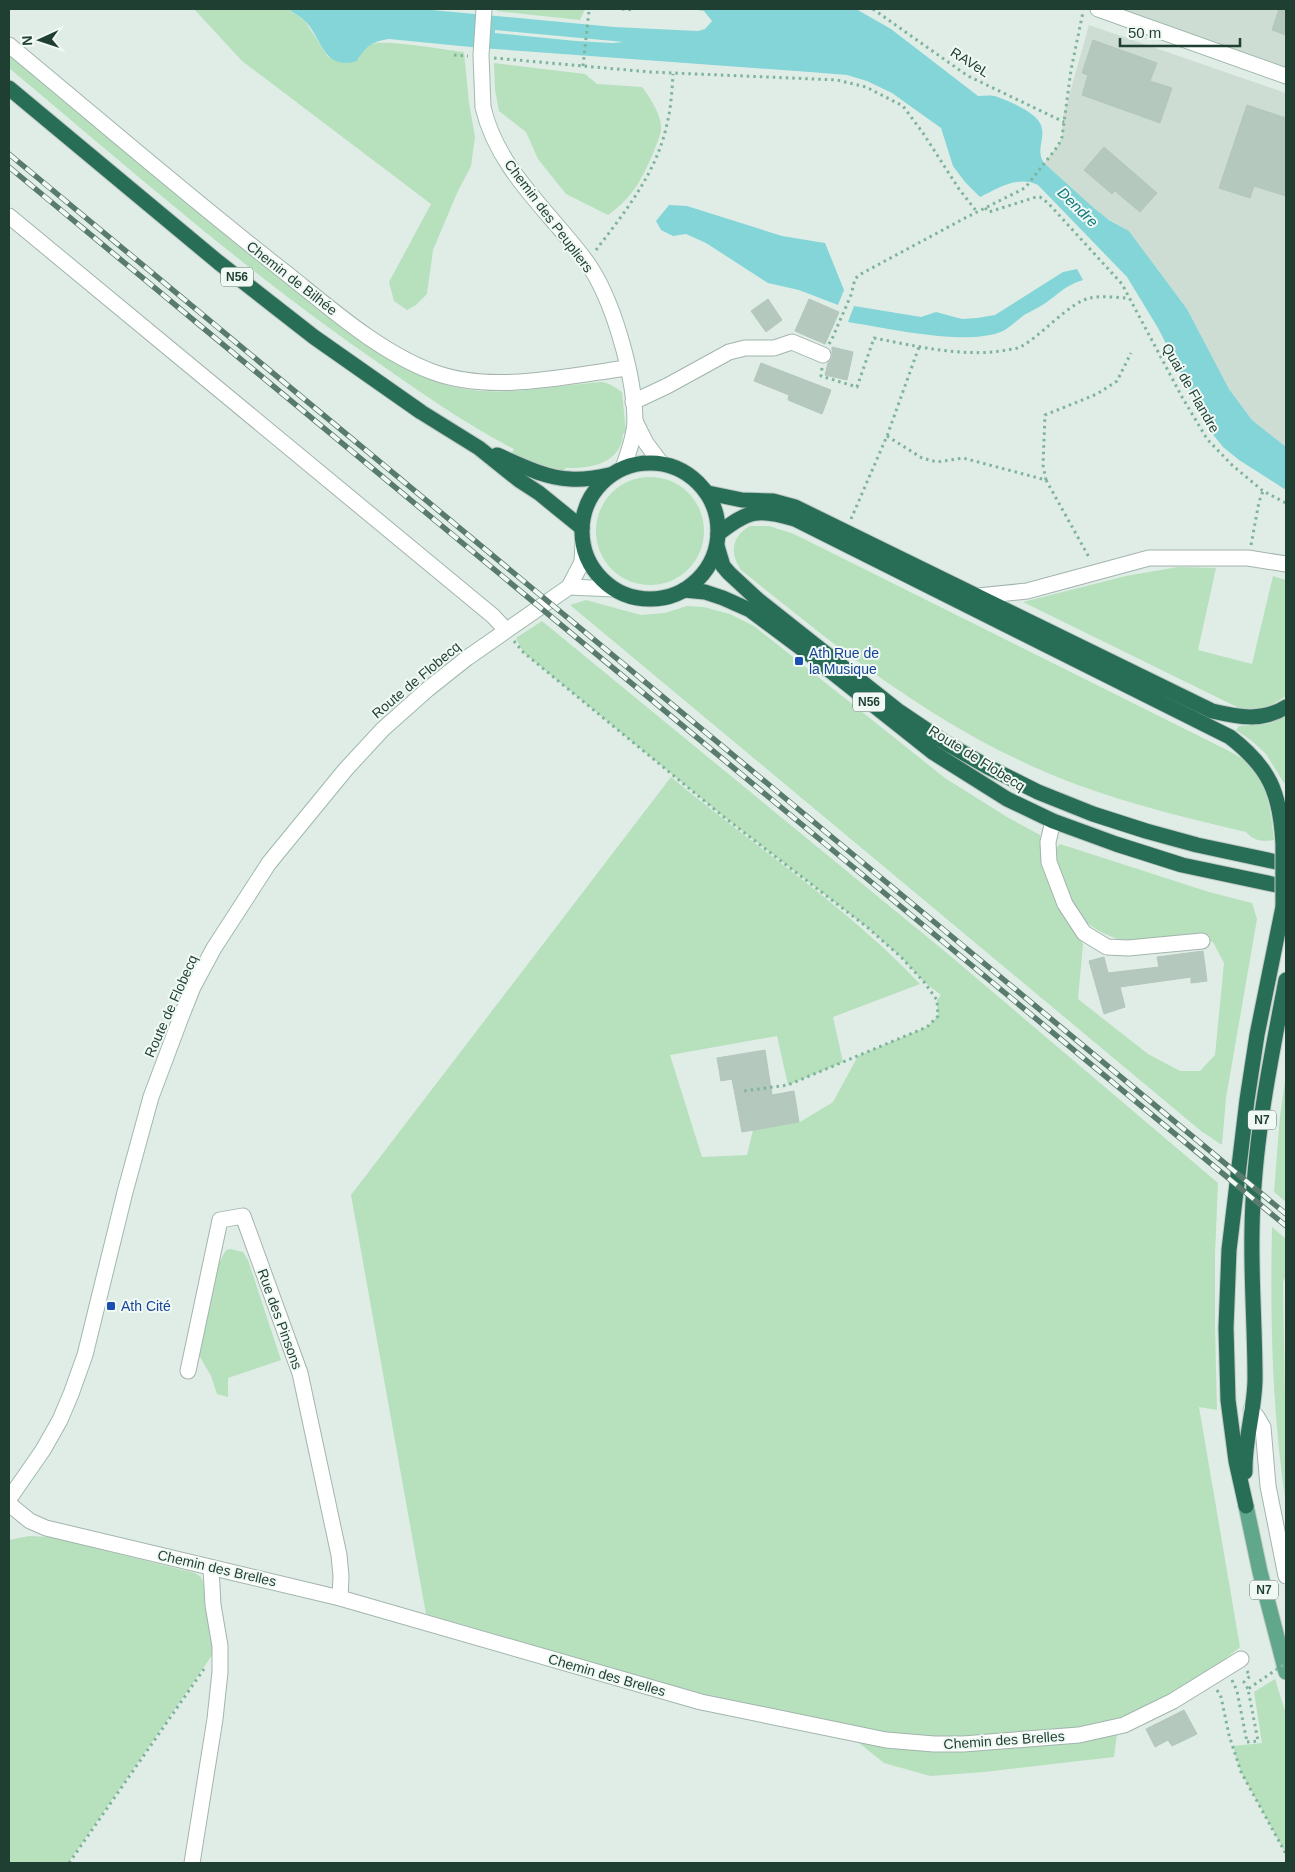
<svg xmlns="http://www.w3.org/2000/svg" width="1295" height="1872" font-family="Helvetica,sans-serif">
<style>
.built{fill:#ceddd4}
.green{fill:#b7e0bd}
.water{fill:#83d5d8;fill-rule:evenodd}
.building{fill:#b5c8be;stroke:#b2c7bc}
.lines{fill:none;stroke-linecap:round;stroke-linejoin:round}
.street-casing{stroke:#a2b5ad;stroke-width:17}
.secondary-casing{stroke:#9ebaac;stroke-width:17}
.primary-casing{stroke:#c0c9c6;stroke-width:17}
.highway-casing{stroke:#c0c9c6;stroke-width:17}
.path{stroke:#7eb49c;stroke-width:3;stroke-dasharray:2.5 4;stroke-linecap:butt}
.street{stroke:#fff;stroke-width:15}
.secondary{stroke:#fff;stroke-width:15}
.primary{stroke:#60a78c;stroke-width:15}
.highway{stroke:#286e57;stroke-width:15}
.rail-casing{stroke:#597b6e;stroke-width:5.5}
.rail{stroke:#f1f9f4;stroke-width:4;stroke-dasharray:11;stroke-linecap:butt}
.secondary-bridge-casing{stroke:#9ebaac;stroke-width:17;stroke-linecap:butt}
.highway-bridge-casing{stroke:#c0c9c6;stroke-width:17;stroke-linecap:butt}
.path-bridge{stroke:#7eb49c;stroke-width:3;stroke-dasharray:2.5 4;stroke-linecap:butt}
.secondary-bridge{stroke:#fff;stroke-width:15}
.highway-bridge{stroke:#286e57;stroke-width:15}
.transit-dot{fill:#1a4fb4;stroke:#f1f9f4;stroke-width:2}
.labels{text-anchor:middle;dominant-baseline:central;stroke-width:4;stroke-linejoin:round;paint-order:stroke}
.shield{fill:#f1f9f4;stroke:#5e776d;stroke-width:1}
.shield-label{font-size:12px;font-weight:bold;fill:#1f3f33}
.street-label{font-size:14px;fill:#1f3f33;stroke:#f1f9f4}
.transit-label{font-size:14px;fill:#164399;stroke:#f1f9f4;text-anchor:start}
.water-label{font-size:15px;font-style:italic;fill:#137c81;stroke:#f1f9f4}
</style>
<rect width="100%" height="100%" fill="#e0ede6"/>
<!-- built -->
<g class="built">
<path d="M1098,9H1286V76Z"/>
<path d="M1089,25L1286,93V447L1252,420L1229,389L1187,309L1129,231L1100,214L1044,163L1058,146L1062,137L1063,117Z"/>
</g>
<!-- green -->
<g class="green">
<path d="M194,9H288L305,21L328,57L357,61C361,55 364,46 372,44C384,39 447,50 464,52L469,103L475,137L471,166L457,193L433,250L427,294L416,305L407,310L394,301L389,282L431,204L242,61Z"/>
<path d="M497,9H585L580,20L497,11Z"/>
<path d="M9,52L403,365C414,371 425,378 437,382C489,401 548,386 601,382C609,383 615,387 622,392L626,432L623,434C621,464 589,469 565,468V471L534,463L512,453L514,449C467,425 423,394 380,364C249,274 130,169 9,68Z"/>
<path d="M494,63L585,74L597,84L642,87C649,96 660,113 661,125C662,133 657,143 654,151C642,179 634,196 608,215L566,194L538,159L526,132L499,111L495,90Z"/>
<circle cx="650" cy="531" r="54"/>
<path d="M750,526H769L794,534L1227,750C1234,754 1244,759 1250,765C1269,784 1271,816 1274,840C1262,842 1254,841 1246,832C1169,814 1091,795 1019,760C917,712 828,640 741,570C729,553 732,536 750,526Z"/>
<path d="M1178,567L1216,568L1198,650L1252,664L1273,576L1286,580V696L1266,708L1241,709L1023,602L1126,576Z"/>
<path d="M586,600L641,615L665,613L687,606L704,607L730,614L754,626L945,778L1007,817L1040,835L1045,862L1083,944L1078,999L1148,1054L1180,1071H1200L1215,1055L1224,963L1213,942C1185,934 1157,941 1128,941C1122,941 1116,938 1110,936C1074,923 1058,886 1054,850L1060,844L1209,892L1252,903L1257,919L1226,1098L1222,1145L1201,1131L570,605Z"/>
<path d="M542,621L948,954L1218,1183L1215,1255V1326L1217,1410L1199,1407L1240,1647L1173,1701L1118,1726L1114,1757L984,1772L930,1776L884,1763L844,1731L706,1696L426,1614L351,1195L671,777C754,846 846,906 920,984L833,1017L843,1062L788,1085L777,1036L670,1055L702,1157L747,1155L753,1130L800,1122L833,1102L858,1056L927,1027L938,1016L937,1000L941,995L924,982L901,957L867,927L724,817L523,652L516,638Z"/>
<path d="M1286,716V782L1284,783L1266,754L1252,741L1236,730L1239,726L1272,723Z"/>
<path d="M1286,1074V1202L1274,1192L1280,1116Z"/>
<path d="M1272,1227L1286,1239V1275L1283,1282C1284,1356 1286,1430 1286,1504C1272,1413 1270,1319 1272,1227Z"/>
<path d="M231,1249L243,1252L248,1260L281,1360L228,1378V1397L217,1394L211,1376L199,1355L219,1263L226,1250Z"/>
<path d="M29,1536L50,1537L195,1573L201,1577L205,1587L215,1651L68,1863H9V1540Z"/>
<path d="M1275,1679L1286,1714V1854L1241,1772L1233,1746L1262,1743L1254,1692Z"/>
</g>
<!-- water -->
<g class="water">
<path d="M288,9H421L614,27L698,31L705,29L712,21L704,11L691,9H856L891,29L978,96C983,96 989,95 994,96C1006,99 1037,113 1041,125C1046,140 1035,149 1044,163L1095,209L1109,220L1129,231L1187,309L1229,389L1252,420L1286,447V490L1239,460L1223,447L1211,432L1158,328L1127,277L1038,185C1018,175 998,188 980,197L965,182L953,166L941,128L892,93L867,81L847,75L810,72L481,48L389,39C371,42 366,46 357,61C322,71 323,38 304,20C299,16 293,12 288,9ZM495,30L624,42L612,43L576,41L495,33Z"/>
<path d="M669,205L687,206L782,236L825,243L844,290L838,305L799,290L768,283L706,243L686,234L673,236L661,230L656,221Z"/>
<path d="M1077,269L1083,280C1064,286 1059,294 1044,304C1038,308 1031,311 1024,315C1017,320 1011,327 1003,331C967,347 888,328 848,322L854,306L921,317L936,312L962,319L977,318L995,315L1063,272Z"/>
</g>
<!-- building -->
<g class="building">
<path d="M1279,9H1286V35L1272,30Z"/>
<path d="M1093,40L1157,63L1150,81L1172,88L1160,123L1082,95L1088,75L1082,73Z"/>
<path d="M1247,105L1286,118V196L1254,186L1250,198L1219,188Z"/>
<path d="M1104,147L1157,193L1140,212L1115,191L1112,194L1084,170Z"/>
<path d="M768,299L782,320L766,332L751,311Z"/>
<path d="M809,299L839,312L825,344L795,331Z"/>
<path d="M832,347L853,352L847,380L825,375L828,363L832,358Z"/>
<path d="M761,363L831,390L822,414L788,400L789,395L754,381Z"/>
<path d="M1203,951L1207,981L1191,983V977L1120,987L1125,1007L1104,1014L1089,961L1104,957L1108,973L1159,967L1157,957Z"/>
<path d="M765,1050L772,1095L794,1091L799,1122L742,1132L732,1079L721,1081L717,1058Z"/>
<path d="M1184,1710L1197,1734L1172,1746L1168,1740L1155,1747L1146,1729Z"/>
</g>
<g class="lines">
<!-- street casing -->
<g class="street-casing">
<g id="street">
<path d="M9,45C101,121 191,199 286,273C330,308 379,352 433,372C492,394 567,376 627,368"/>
<path d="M9,216L493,616L506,630"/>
<path d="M633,402L667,386L729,352L745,348H774L792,342L823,355"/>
<path d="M978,596L1027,591L1149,558H1248L1286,564"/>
<path d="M1053,821L1048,842L1049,862L1065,904L1084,933L1107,947L1128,948L1202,941"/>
<path d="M188,1371L220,1220L243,1216L300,1373L339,1555L341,1576L340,1598"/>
<path d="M1251,1410L1257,1417L1263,1427L1268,1486L1286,1576"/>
<path d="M9,1504L30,1521L46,1528L340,1598L701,1702L886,1740L934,1744H963L1079,1735L1124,1725L1173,1701L1241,1659"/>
<path d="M192,1863L215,1719L220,1672V1646L213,1605L211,1568"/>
</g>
</g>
<!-- secondary casing -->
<g class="secondary-casing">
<g id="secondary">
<path d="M1098,9L1286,76"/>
<path d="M483,107C497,169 549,211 586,261C613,298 634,374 635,420C635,436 628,453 623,468"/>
<path d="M635,421L646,443L661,463"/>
<path d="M569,587L614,589"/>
<path d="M9,1499L43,1450L60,1420L71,1394L85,1355L125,1192L151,1097L181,1017L193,987L214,948L269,863L346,769L383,729L428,689L467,658L569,587L582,562L583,543"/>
</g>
</g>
<!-- primary casing -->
<g class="primary-casing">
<path id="primary" d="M1246,1506L1260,1572L1286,1672"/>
</g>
<!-- highway casing -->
<g class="highway-casing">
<g id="highway">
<path d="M9,88L218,262L314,337L421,412L479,448L519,480L539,493L582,528"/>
<path d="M497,455C520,465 545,478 570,479C584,480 596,478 609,475"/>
<circle cx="650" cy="531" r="68"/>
<path d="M708,493L742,500L773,501L795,507L1212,711C1238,717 1262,722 1286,707"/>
<path d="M718,534C748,510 758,508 795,519L1230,737C1270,768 1280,793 1283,843"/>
<path d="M717,546L723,566L729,573L757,599L897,710L946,743L988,767L1038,792L1093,814L1146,831L1197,845L1286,864"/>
<path d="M684,590L705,592L723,598L750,610L813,657L934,753L1007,799L1053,821L1116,844L1182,865L1286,887"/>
<path d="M1245,1472C1244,1440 1255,1410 1255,1378C1255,1329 1251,1280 1252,1231C1253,1146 1270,1062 1286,980"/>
<path d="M1246,1506L1236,1461L1228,1400L1226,1328L1229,1250L1247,1100L1257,1035L1286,892"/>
</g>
</g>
<!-- path -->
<g class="path">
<path d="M622,9L634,10"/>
<path d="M873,9L968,76L1064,122"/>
<path d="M454,55L468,56"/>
<path d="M494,58L650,72L837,80L866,87L903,106L923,133L959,189L977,212"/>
<path d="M583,66L589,11L592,9"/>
<path d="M985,208L989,212L1036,197H1040L1048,203L1122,284L1182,397L1207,439L1232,465L1263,491L1286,503"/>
<path d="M596,250C625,212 657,172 667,124C671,108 672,90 673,74"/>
<path d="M829,344L832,339L851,295L855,279L859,275L965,218L1025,188L1058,146L1062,137L1071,70L1083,12"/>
<path d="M822,368L821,376L857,387L874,338C917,346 963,358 1007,350C1012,349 1018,349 1022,346C1042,335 1070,302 1090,298C1102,295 1117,298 1129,298"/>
<path d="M887,436L922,458L937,462L963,458L1046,480L1090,559"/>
<path d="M1046,480L1043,465L1045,415L1097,394L1117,381L1131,353"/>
<path d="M851,519L887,436L919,347"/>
<path d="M1251,545L1259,502L1263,491"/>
<path d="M514,641L523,652L724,817L867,927L901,957L924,982L937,1000L938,1016L927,1027L788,1085L744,1091"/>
<path d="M1247,1671L1250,1676L1244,1682L1248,1689"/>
<path d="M1232,1680L1237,1691L1247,1742"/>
<path d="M1217,1690L1221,1697L1229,1735L1241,1772L1286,1854"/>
<path d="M69,1863L204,1669"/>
</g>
<!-- street -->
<use href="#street" class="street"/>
<!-- secondary -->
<use href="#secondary" class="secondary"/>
<!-- primary -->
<use href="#primary" class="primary"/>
<!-- highway -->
<use href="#highway" class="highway"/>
<!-- rail casing -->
<g class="rail-casing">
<g id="rail">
<path d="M9,154L1286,1214"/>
<path d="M9,167L1286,1226"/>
</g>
</g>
<!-- rail -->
<use href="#rail" class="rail"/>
<!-- secondary-bridge casing -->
<g class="secondary-bridge-casing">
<path id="secondary-bridge" d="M483,107L481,55L484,9"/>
</g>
<!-- highway-bridge casing -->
<g class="highway-bridge-casing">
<path id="highway-bridge" d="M1283,843V905"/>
</g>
<!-- path-bridge -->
<path class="path-bridge" d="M1247,1742L1258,1741L1248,1689L1286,1663"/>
<!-- secondary-bridge -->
<use href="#secondary-bridge" class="secondary-bridge"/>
<!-- highway-bridge -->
<use href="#highway-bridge" class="highway-bridge"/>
</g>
<!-- markers -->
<g class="transit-dot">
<rect x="794" y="656" width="10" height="10" rx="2.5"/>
<rect x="106" y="1301" width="10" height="10" rx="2.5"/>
</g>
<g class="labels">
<!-- shield labels -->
<g class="shield">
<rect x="221" y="267.5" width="32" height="19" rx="4"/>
<rect x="853" y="692.5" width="32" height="19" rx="4"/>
<rect x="1248" y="1110.5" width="28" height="19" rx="4"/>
<rect x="1250" y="1580.5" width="28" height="19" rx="4"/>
</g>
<g class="shield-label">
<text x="237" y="277">N56</text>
<text x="869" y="702">N56</text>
<text x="1262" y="1120">N7</text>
<text x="1264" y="1590">N7</text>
</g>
<!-- street labels -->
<g class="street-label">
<text transform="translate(970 62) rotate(32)">RAVeL</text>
<text transform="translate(549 216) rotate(53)">Chemin des Peupliers</text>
<text transform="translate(292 278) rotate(38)">Chemin de Bilhée</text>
<text transform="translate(1191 388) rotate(60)">Quai de Flandre</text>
<text transform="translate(416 680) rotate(-40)">Route de Flobecq</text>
<text transform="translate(977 758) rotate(32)">Route de Flobecq</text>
<text transform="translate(171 1006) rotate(-66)">Route de Flobecq</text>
<text transform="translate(280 1319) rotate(70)">Rue des Pinsons</text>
<text transform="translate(217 1568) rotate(13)">Chemin des Brelles</text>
<text transform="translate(607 1675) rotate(16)">Chemin des Brelles</text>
<text transform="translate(1004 1740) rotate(-4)">Chemin des Brelles</text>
</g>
<!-- transit labels -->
<g class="transit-label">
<text x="809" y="653">Ath Rue de<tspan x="809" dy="16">la Musique</tspan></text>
<text x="121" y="1306">Ath Cité</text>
</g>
<!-- water labels -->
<g class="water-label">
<text transform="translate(1078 207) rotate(44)">Dendre</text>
</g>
</g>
<!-- border -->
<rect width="1295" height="1872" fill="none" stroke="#1f3f33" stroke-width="20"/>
<!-- north arrow -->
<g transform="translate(40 40) rotate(267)" stroke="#f1f9f4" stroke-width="4" paint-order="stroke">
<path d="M0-4L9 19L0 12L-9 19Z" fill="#1f3f33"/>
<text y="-8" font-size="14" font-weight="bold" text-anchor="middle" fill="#1f3f33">N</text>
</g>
<!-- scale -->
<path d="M1120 38v8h120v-8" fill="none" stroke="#1f3f33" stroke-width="2.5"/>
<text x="1128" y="38" font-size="15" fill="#1f3f33" stroke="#f1f9f4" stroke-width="4" paint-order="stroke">50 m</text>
</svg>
